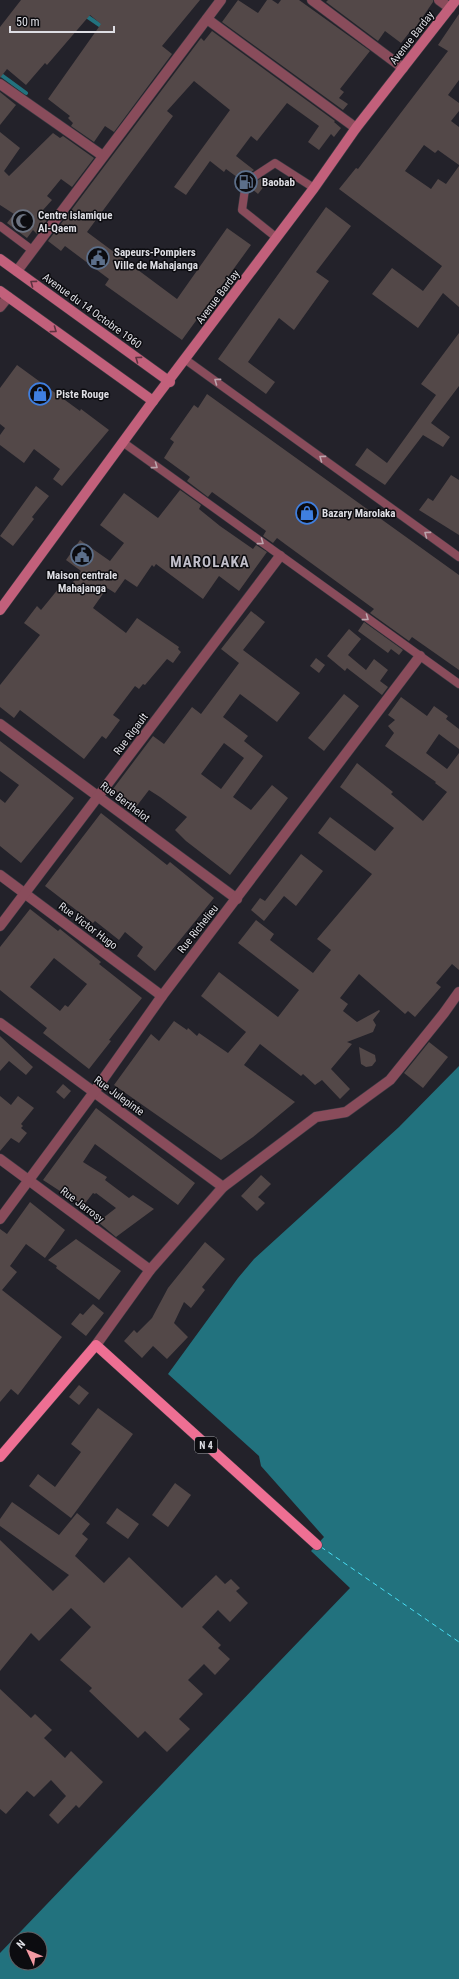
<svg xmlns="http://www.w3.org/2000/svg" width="459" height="1979" font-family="'Roboto Condensed',sans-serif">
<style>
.water{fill:#22727e;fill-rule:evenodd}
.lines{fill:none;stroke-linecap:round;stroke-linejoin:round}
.stream{stroke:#22727e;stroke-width:4}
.ferry{stroke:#49dff5;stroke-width:1;stroke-dasharray:5 4;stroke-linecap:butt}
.building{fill:#534848;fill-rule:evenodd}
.service-casing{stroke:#3d3c44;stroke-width:9}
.pedestrian-casing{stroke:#3d3c44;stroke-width:11}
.minor-casing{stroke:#3d3c44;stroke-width:11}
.secondary-casing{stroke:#3d3c44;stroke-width:11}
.primary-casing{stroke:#3d3c44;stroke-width:11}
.service{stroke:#894c5b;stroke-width:8}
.pedestrian{stroke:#894c5b;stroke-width:10}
.minor{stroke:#894c5b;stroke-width:10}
.secondary{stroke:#c2607b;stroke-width:10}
.primary{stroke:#ee6f93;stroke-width:10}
.oneway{stroke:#5e3240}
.oneway2{stroke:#bca4ad}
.labels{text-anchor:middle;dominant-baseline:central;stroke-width:3;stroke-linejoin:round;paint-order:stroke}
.shield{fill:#0c0c10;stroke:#9f9fa4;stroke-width:1}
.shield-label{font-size:10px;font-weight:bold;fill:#dedee4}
.street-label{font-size:11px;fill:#dedee4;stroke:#0c0c10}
.poi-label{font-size:11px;font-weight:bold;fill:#dedee4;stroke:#0c0c10;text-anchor:start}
.district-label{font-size:15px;font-weight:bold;letter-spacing:1px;fill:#c0bec9;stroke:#0c0c10}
</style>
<rect width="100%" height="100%" fill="#23222a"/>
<!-- water -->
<path class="water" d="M459,1066V1979H0V1953L350,1588L311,1551L324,1537L261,1466L259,1456L168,1374L238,1278L254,1259L399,1127ZM16,1939H40V1963H16Z"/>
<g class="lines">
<!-- stream -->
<g class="stream">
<path d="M85,15L104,28"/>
<path d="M0,74L26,93"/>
</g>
<!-- ferry -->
<path class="ferry" d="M321,1547L459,1642"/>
</g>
<!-- building -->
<g class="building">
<path d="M21,0H200L162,46L172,54L114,132L105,126L94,142L71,126L73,123L68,118L70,116L48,99L101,24L90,15L47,65L45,63L26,85L7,69L0,78V27Z"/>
<path d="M238,0L258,13L267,0H272L278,4L281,0H299L370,51L340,89L344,92L339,98L348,104L343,110L222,22Z"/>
<path d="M328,0H433V2L411,34L409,33L401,43L385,31L378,41L326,2Z"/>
<path d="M459,14V80L448,95L459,103V111L451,121L459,127V165L438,150L435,153L424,145L405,171L431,189L438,179L446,184L459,166V307L443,293L418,328L372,294L392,268L423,291L442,266L339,189L356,168L358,169L448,51L438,45Z"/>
<path d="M212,31L335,121L334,122L341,128L334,137L331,134L319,150L308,142L319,126L287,103L257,141L251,136L236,156L254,170L241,180L226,169L224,172L210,161L186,195L174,187L230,110L194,81L167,111L173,116L87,232L177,299L227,228L251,245L182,340L105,285L109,279L65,246L61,251L48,241L201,38L204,41Z"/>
<path d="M0,92L16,105L0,125Z"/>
<path d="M0,132L20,148L4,171L9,176L53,133L60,138L63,136L94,158L72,187L61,179L47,196L52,200L43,210L51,215L37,234L33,230L27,238L7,223L14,214L0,205Z"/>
<path d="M263,177L268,181L258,194L251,188V185Z"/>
<path d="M326,207L351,226L316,272L329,281L294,330L279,318L248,362L275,382L266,394L218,359Z"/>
<path d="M459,333V386L431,423L450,437L443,447L423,435L385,485L355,465L367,448L387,463L436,395L421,384Z"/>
<path d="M17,365L80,411L81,409L109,430L62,486L53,479L60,469L34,449L24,463L0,445V435L5,428L0,424V388Z"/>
<path d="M207,394L459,575V670L412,637L409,641L370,613L374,609L285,544L277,538L273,543L263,536L266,531L212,492L208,497L187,481L190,477L164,458L174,442L170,439L194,405L198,408Z"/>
<path d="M451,475L459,480V535L419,510L428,498L433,501Z"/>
<path d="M36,486L49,496L32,517L34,519L13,546L0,536Z"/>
<path d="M180,490L201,505L199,509L220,526L253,549L256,545L267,552L239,591L219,576L203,599L156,564L154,567L152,565L137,587L125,579L115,593L107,588L93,608L126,633L137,618L179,647L178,649L181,652L173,663L167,659L145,685L143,684L139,689L135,686L113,715L120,720L106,739L102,736L84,759L20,710L14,718L0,707V685L40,635L24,623L37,606L41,610L59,588L65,593L81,571L66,560L80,540L110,561L124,543L100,525L124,493L158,518Z"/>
<path d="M251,611L265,622L243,650L300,693L277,722L240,694L223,717L248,736L244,741L263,756L233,797L251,810L272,785L288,798L230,875L186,841L175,830L187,817L160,797L149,790L136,807L113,789L153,736L164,744L192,707L201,714L239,663L221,649ZM224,743L244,758L221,789L201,774Z"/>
<path d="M364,622L403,650L399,655L391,649L388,653L358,631Z"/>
<path d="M349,629L361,639L348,655L366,670L374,659L388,670L380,681L388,687L382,695L347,668L345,671L327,656Z"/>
<path d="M316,658L325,665L319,673L310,666Z"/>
<path d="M344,694L359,706L324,751L308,738Z"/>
<path d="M401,697L427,716L434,706L448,716L446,719L459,729V749L439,734L426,753L447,769L459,753V970L452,964L436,983L441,987L415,1017L408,1011L405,1014L359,974L340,998L348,1004L343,1011L357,1022L379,1010L380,1011L373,1020L376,1025L373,1032L347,1042L352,1044L331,1069L350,1089L340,1099L322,1080L315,1085L303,1074L301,1076L260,1044L244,1065L295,1102L253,1137L221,1160L114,1085L151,1034L159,1041L174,1021L187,1030L188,1028L197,1036L199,1033L228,1053L246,1032L201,996L219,972L278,1017L299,990L238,943L256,920L274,934L270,940L313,973L331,950L317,939L372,874L318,833L330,817L375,851L394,828L340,787L357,763L393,792L391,794L423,821L447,792L435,783L436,782L385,746L394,733L388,726L395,720L388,715Z"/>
<path d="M0,741L74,798L21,863L0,846V799L5,803L19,785L0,771Z"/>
<path d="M101,813L167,865L170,862L214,898L155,971L137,956L143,947L125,932L119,940L95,921L93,923L45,886Z"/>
<path d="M301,854L323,871L296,906L284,896L264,921L251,910L260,898L265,901Z"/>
<path d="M30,909L58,931L60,929L101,962L99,964L142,998L109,1040L111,1041L89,1069L43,1033L47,1028L0,990V947ZM54,958L87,984L68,1007L65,1005L60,1011L30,987Z"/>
<path d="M0,1036L33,1067L26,1075L9,1061L0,1071Z"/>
<path d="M429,1042L448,1057L423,1088L404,1073Z"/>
<path d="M359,1047L375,1055L376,1061L372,1066L366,1067L361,1064Z"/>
<path d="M63,1084L71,1091L64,1099L56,1092Z"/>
<path d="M0,1096L11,1105L18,1096L34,1108L21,1124L23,1126L21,1128L27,1133L19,1143L11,1138L0,1151Z"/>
<path d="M96,1108L195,1183L178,1205L95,1144L83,1162L107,1177L105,1180L129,1198L133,1195L154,1209L116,1237L98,1222L116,1208L96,1193L95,1194L93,1193L83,1206L43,1180Z"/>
<path d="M261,1175L271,1184L258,1197L265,1203L257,1211L241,1196Z"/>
<path d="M30,1202L65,1230L45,1258L26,1244L10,1266L17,1272L2,1290L62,1337L18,1395L11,1389L0,1402V1229L7,1234Z"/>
<path d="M76,1239L121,1271L99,1300L56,1268L57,1266L48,1260Z"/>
<path d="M205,1242L225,1259L202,1287L205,1290L191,1308L184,1302L174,1323L188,1337L167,1359L153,1346L142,1358L124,1341L134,1330L137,1333L152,1318L168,1288Z"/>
<path d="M93,1304L104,1313L86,1336L71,1324L80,1313L83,1315Z"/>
<path d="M79,1385L89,1393L79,1405L69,1397Z"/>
<path d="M98,1408L133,1434L71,1518L29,1486L38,1474L55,1487L81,1452L71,1444Z"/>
<path d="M175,1483L191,1495L168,1527L152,1515Z"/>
<path d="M12,1502L59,1535L77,1513L90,1524L82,1534L88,1539L75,1556L104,1583L129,1557L182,1608L216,1575L225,1584L231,1579L240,1588L236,1591L248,1603L230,1622L218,1610L202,1627L221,1645L218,1648L230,1659L215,1675L204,1664L188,1680L203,1694L179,1719L190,1729L167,1752L145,1731L138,1738L89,1691L92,1688L60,1660L91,1627L71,1608L39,1641L31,1633L0,1671V1540L53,1591L69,1575L0,1526V1519Z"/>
<path d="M117,1508L139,1524L128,1539L106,1523Z"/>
<path d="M0,1689L31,1718L35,1714L52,1730L44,1738L65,1758L71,1751L103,1782L79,1808L76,1805L58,1824L49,1815L66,1796L51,1780L34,1797L27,1791L6,1814L0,1809Z"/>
</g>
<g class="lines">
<!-- service casing -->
<g class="service-casing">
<g id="service">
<path d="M0,226L32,250"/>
<path d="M277,238L242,210L246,182L275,163L314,188"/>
<path d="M186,360L459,557"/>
<path d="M124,443L459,684"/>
</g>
</g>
<!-- pedestrian casing -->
<g class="pedestrian-casing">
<path id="pedestrian" d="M439,0L450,8"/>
</g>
<!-- minor casing -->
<g class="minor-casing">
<g id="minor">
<path d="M312,0L403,68"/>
<path d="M207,19L356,128"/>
<path d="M0,84L103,156"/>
<path d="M17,271L221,0"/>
<path d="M0,307L8,297"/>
<path d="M0,724L237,899"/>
<path d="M0,875L162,996"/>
<path d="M0,926L280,556"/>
<path d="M0,1023L223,1187"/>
<path d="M0,1159L150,1270"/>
<path d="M0,1219L94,1092L162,996L420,656"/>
<path d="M96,1345L150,1270L223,1187L316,1117L346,1112L390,1080L444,1013L459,992"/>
</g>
</g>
<!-- secondary casing -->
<g class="secondary-casing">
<g id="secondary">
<path d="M0,259L170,382"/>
<path d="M0,291L153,401"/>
<path d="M0,610L153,401L314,188L356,128L456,0"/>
</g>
</g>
<!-- primary casing -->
<g class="primary-casing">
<path id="primary" d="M0,1457L96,1345L317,1545"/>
</g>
<!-- service -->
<use href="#service" class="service"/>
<!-- pedestrian -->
<use href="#pedestrian" class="pedestrian"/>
<!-- minor -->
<use href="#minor" class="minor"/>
<!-- secondary -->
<use href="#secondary" class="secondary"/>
<!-- primary -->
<use href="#primary" class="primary"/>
</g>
<!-- one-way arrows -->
<defs><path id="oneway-chevron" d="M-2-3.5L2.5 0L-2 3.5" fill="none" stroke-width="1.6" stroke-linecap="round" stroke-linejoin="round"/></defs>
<g class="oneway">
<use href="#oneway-chevron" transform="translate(33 283) rotate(-144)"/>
<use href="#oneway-chevron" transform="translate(54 330) rotate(36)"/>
<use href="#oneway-chevron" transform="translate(138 359) rotate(-144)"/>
</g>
<g class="oneway2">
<use href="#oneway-chevron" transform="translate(217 381) rotate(-144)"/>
<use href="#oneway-chevron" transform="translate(322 458) rotate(-144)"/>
<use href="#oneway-chevron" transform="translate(155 466) rotate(36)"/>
<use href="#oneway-chevron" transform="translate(427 534) rotate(-144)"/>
<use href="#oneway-chevron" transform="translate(261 542) rotate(36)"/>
<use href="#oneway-chevron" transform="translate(366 618) rotate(36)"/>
</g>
<!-- icons -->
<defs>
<g id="fuel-ring" transform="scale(1.15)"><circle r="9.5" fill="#0c0c10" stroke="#5c6f8a" stroke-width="1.5"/><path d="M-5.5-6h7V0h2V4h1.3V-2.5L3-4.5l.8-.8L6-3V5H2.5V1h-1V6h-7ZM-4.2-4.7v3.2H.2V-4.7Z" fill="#5c6f8a"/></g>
<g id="mosque-ring" transform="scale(1.15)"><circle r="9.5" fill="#0c0c10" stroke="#6b7280" stroke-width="1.5"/><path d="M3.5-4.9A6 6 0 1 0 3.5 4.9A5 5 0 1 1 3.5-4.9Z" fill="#6b7280"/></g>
<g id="civic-ring" transform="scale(1.15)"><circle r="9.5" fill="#0c0c10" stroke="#5c6f8a" stroke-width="1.5"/><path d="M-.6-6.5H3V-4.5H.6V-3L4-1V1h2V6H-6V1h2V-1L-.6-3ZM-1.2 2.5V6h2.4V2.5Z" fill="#5c6f8a"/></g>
<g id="shop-ring" transform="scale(1.15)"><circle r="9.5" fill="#0c0c10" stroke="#3f7fe0" stroke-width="1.5"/><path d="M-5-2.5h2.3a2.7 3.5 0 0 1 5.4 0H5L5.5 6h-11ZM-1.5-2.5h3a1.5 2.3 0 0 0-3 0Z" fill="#3f7fe0"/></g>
</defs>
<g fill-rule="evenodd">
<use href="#fuel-ring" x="246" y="182"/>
<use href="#mosque-ring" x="23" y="221"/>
<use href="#civic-ring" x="98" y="258"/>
<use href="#shop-ring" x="40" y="394"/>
<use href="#shop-ring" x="307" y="513"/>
<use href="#civic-ring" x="82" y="555"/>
</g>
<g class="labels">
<!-- shield labels -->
<rect class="shield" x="195" y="1437" width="22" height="16" rx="3"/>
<g class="shield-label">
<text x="206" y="1445">N 4</text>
</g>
<!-- street labels -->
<g class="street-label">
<text transform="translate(412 38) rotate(-52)">Avenue Barday</text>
<text transform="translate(218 297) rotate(-53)">Avenue Barday</text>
<text transform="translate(92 311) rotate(36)">Avenue du 14 Octobre 1960</text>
<text transform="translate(131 734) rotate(-53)">Rue Rigault</text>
<text transform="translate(125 802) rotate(37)">Rue Berthelot</text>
<text transform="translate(88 926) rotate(37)">Rue Victor Hugo</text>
<text transform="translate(198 929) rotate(-52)">Rue Richelieu</text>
<text transform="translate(119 1096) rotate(36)">Rue Julepinte</text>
<text transform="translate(82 1205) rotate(37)">Rue Jarrosy</text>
</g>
<!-- poi labels -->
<g class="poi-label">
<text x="262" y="182">Baobab</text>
<text x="38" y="215">Centre islamique<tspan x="38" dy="13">Al-Qaem</tspan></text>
<text x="114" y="252">Sapeurs-Pompiers<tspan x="114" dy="13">Ville de Mahajanga</tspan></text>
<text x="56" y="394">Piste Rouge</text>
<text x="322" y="513">Bazary Marolaka</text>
<text x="82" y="575" text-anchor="middle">Maison centrale<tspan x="82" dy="13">Mahajanga</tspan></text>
</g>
<!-- district labels -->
<g class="district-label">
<text x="210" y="562">MAROLAKA</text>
</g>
</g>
<!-- north arrow -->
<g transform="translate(28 1951) rotate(314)"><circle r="19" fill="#0c0c10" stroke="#606065"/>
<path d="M0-3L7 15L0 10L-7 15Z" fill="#f49aa3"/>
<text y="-6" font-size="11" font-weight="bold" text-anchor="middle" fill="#dedee4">N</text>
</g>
<!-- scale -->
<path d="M10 26v6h104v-6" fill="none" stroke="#dedee4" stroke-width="2"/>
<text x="16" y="26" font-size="12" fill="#dedee4" stroke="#0c0c10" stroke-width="3" paint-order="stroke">50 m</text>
</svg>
